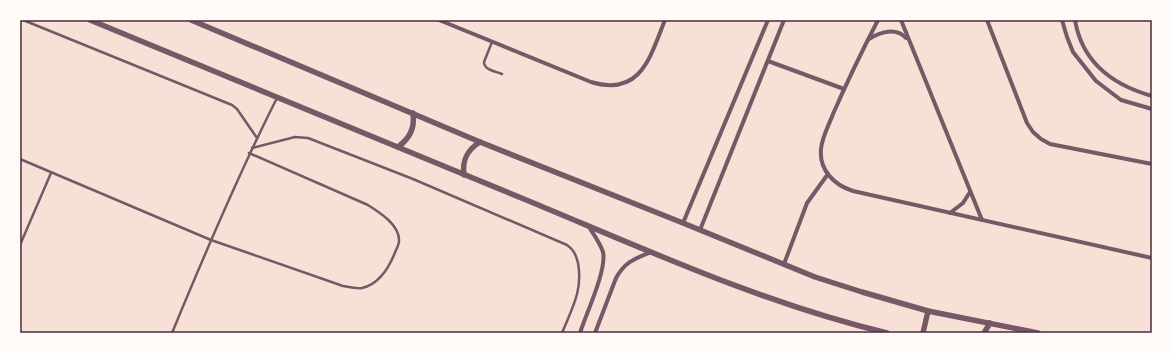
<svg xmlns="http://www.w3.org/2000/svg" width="1172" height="353" font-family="Inter,sans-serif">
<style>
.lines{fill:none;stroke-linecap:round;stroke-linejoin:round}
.service{stroke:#755966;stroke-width:2.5}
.minor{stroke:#755966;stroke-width:4}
.tertiary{stroke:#755966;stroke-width:5.5}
.neatline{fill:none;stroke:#4a2c40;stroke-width:1.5}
</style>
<rect width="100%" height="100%" fill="#f7e1d7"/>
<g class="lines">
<!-- service -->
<g class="service">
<path d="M23,20L232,105L237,109L257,138"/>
<path d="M492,42L484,62C484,70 495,71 502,74"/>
<path d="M252,148L295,137L308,138L413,179L567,245C574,250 576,255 578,263C583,291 572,308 562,333"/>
<path d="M20,159L211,240L343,286C349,287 356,289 362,288C380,284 390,266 396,250C397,248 399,244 399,241C400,225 379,212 368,205L249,153"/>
<path d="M20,245L51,173"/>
<path d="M172,333C205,253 238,175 277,98"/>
</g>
<!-- minor -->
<g class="minor">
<path d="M439,20L591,82C641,97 650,57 665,20"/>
<path d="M878,20C862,51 847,82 833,114C829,125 822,137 821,149C819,170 834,185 853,191L1152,258"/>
<path d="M901,20L982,220"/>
<path d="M987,20L1027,123L1033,132L1041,139L1050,144L1152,164"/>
<path d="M1062,20L1067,37L1073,52L1096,81L1121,100L1152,109"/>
<path d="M1075,20C1082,62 1113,85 1152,96"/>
<path d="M869,39C880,32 896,27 906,38"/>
<path d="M768,61L844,89"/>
<path d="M950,213L963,203L970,192"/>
<path d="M683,223L768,20"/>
<path d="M700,230L784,20"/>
<path d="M784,264L807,203L828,174"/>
<path d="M580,333C586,314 607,270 603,252C600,243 594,235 589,227"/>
<path d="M595,333L616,278C625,262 634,259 651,252"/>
</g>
<!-- tertiary -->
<g class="tertiary">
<path d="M90,20C238,81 387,143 536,204C651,252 766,304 887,333"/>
<path d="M191,20L480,142L683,223L815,277L862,292L928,311L1038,333"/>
<path d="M398,147C410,138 415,128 413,113"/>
<path d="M464,175C462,160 467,150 480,142"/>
<path d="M923,333L928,311"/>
<path d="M984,333L990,323"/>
</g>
</g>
<!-- border -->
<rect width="1172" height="353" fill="none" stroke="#fffaf5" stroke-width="42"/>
<rect x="21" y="21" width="1130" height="311" class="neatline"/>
</svg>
